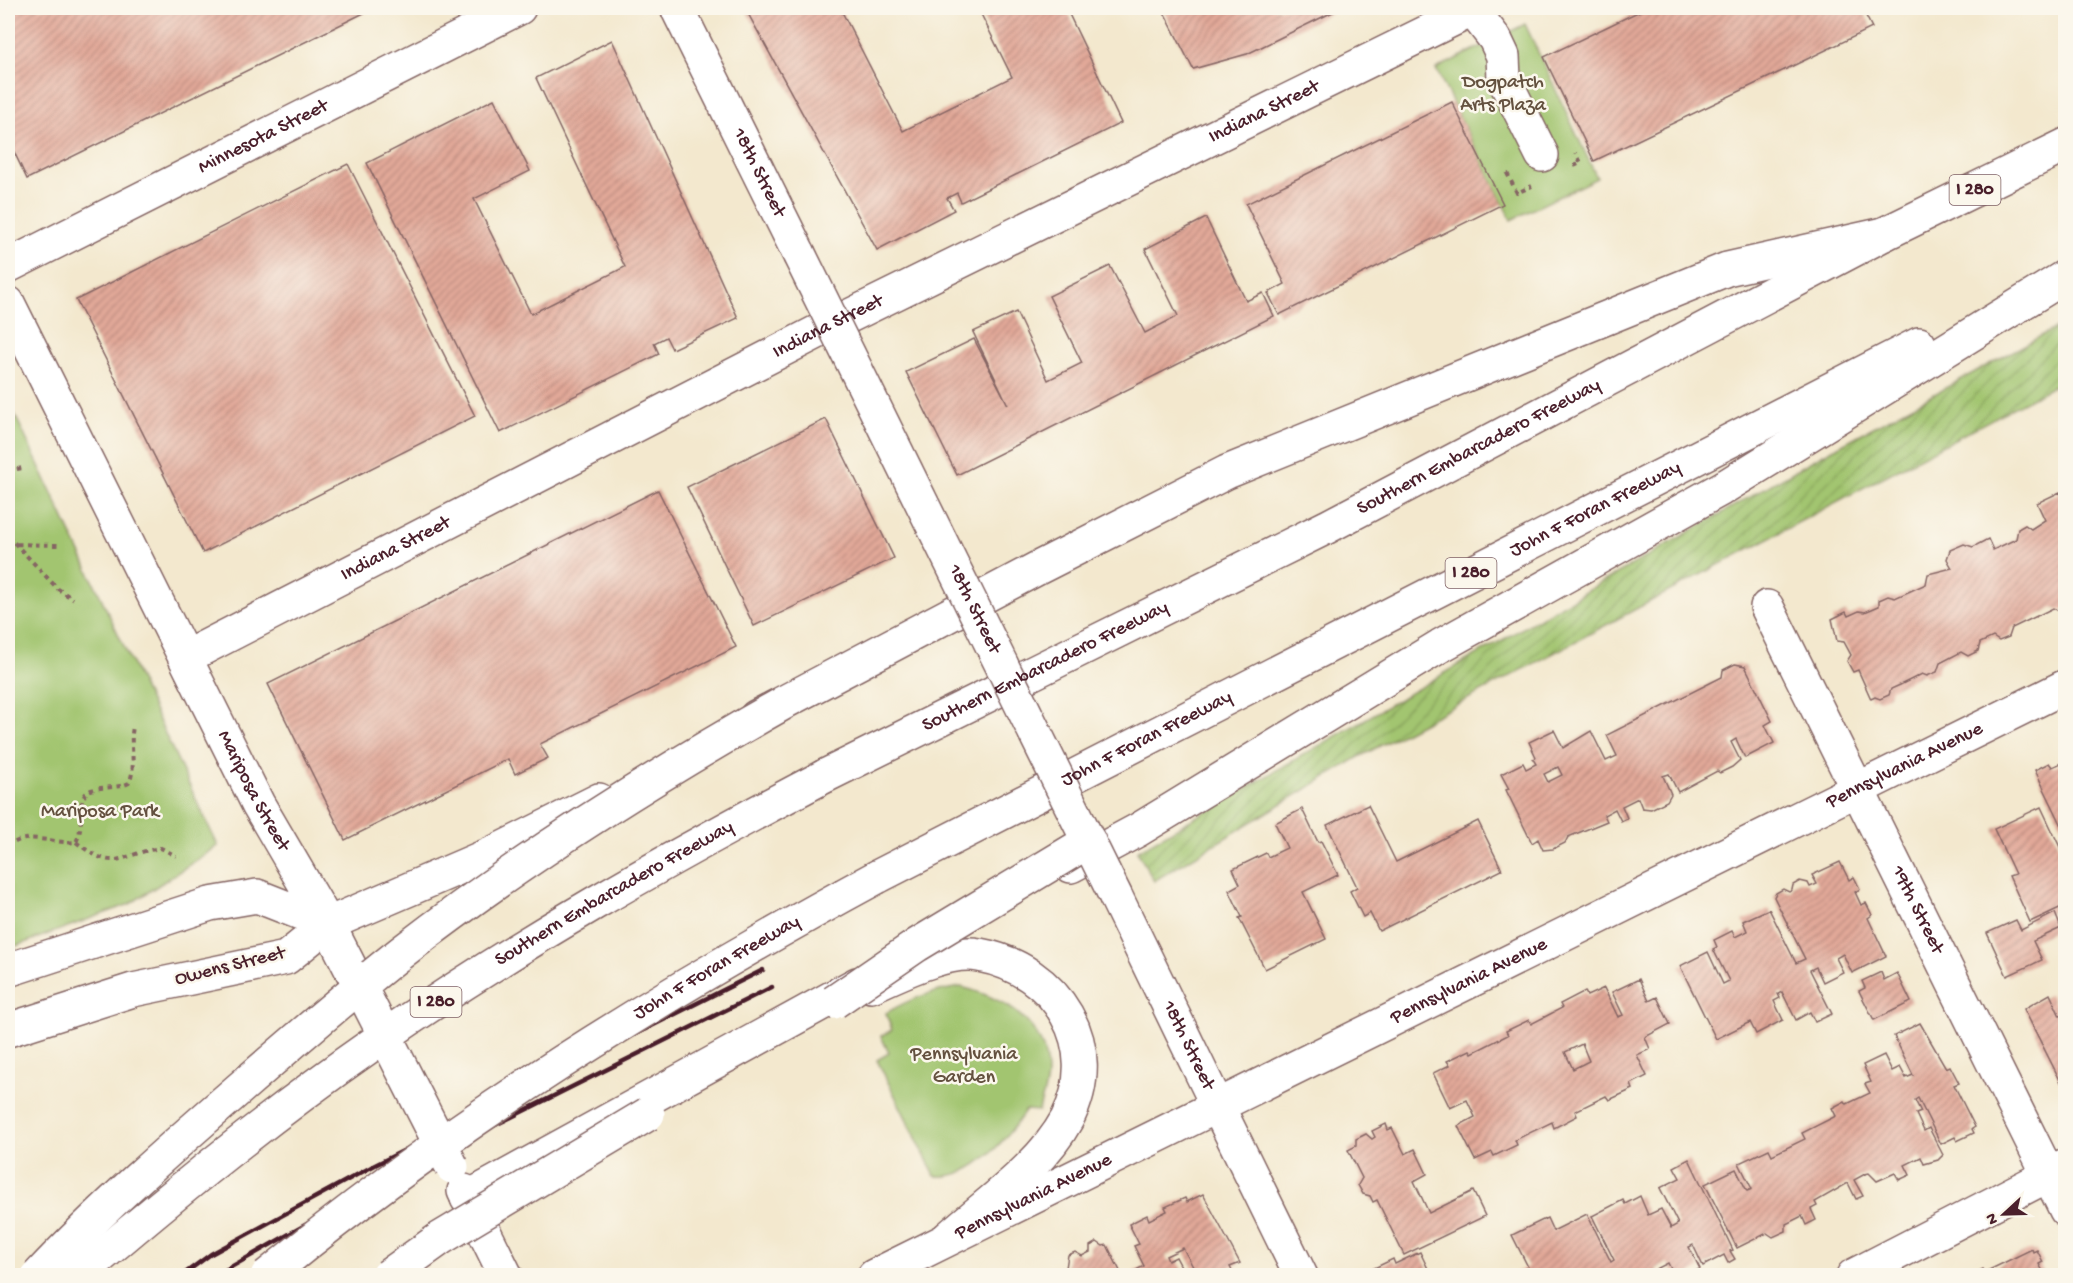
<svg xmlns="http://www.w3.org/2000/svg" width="2073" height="1283" font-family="'Gochi Hand',sans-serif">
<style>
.park{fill:#a2c56f;stroke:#76724d;stroke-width:1.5}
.garden{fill:url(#garden-furrows);stroke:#76724d;stroke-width:1.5}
.building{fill:url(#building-hatch);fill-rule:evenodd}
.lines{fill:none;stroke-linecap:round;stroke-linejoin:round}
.minor-casing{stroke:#856564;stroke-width:36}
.major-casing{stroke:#856564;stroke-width:36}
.highway-casing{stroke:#856564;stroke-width:36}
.path{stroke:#856564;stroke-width:4;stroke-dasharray:4.5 4.5;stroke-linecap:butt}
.minor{stroke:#fff;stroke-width:33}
.major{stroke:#fff;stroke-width:33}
.highway{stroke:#fff;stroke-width:33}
.rail{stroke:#4a1f2b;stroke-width:4.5}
.major-bridge-casing{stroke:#856564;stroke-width:36;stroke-linecap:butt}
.highway-bridge-casing{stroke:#856564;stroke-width:36;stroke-linecap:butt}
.major-bridge{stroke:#fff;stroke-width:33}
.highway-bridge{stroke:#fff;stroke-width:33}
.labels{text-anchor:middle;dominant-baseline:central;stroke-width:5;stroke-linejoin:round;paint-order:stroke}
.shield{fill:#fbf7ec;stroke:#7f6065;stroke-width:1.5}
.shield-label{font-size:18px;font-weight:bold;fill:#4a1f2b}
.park-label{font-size:20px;fill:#64513f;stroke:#fbf7ec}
.street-label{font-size:20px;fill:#4a1f2b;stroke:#fbf7ec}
</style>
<defs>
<pattern id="garden-furrows" width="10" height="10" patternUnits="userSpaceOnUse" patternTransform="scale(1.5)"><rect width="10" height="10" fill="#a2c56f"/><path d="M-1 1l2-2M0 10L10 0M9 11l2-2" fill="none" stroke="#869f5b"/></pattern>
<pattern id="building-hatch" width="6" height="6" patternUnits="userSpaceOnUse" patternTransform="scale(1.5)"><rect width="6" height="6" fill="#e2a999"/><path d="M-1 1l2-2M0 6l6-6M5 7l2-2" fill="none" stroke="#b9897d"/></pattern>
</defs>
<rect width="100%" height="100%" fill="#fbf7ec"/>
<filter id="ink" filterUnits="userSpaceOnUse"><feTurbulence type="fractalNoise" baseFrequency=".0167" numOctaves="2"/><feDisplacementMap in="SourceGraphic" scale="12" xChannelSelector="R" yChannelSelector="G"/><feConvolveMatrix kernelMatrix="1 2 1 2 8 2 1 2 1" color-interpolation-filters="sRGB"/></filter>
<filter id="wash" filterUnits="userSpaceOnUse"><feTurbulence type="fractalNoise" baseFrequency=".008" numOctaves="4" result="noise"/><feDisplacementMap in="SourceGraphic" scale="24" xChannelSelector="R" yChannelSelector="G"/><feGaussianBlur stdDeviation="1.35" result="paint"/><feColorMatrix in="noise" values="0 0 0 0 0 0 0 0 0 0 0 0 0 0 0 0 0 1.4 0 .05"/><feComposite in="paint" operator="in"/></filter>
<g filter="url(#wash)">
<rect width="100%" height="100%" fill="#f3e8ce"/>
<!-- park -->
<g class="park">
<path d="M1525,24L1597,178L1511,220L1436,69Z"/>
<path d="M8,400L218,846L130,904L8,949Z"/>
<path d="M961,987C1005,998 1048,1024 1047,1075C1047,1087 1041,1100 1039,1111L1026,1110C1006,1139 975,1180 935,1176L877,1060L889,1053L881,1036L892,1030L886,1013C911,998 933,991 961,987Z"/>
</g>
<!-- garden -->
<path class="garden" d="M2065,323V380L1359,757L1154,881L1137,851L1822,455Z"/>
<g id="blocks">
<!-- building -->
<g class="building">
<path d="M8,8H374L27,179L8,139Z"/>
<path d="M745,8H840L903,131L1012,77L978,8H1066L1121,123L961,202L957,193L947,198L954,210L877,250Z"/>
<path d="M1162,8H1341L1247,54L1193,69Z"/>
<path d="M1646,8H1862L1872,28L1594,161L1544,57Z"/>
<path d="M612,40L738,318L672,349L666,337L654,343L659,354L500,433L367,163L494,99L530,171L474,199L531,314L625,267L536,78Z"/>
<path d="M1452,102L1503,204L1279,315L1268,293L1285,284L1246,204Z"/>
<path d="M348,164L475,416L203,553L76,300Z"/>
<path d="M1206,218L1246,301L1263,293L1274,316L957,475L906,372L974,339L1008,405L973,332L1016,312L1048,380L1082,363L1049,296L1110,266L1145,333L1178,316L1145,249Z"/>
<path d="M826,419L894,558L754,626L687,487Z"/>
<path d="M658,490L736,647L540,744L548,758L515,774L508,759L345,840L268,684Z"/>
<path d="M2060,492L2066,503V608L2059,611L2053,608L2037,616L2012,628L2009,637L1999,641L1993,637L1980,643L1978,651L1968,656L1961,652L1940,663L1937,672L1927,676L1922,674L1900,685L1891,689L1889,695L1880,699L1875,697L1871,699L1858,670L1853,672L1847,661L1851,655L1844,642L1837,641L1832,619L1846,612L1848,616L1859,611L1865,612L1879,606V600L1888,596L1895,598L1926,584L1928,574L1952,568L1947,559L1950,550L1964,544L1973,547L1988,539L1993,550L2016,539L2018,529L2025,525L2031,529L2045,520L2037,503Z"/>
<path d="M1735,664L1745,666L1772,721L1765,725L1774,743L1745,758L1736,739L1731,742L1740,760L1732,767L1720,773L1717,771L1678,792L1669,774L1663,776L1671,794L1667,801L1651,809L1642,808L1638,798L1622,806L1627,818L1621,821L1615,809L1604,815L1607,821L1568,837L1565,843L1553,849L1543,850L1538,839L1532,843L1506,790L1509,789L1501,774L1523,763L1526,769L1536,764L1533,759L1536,757L1529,742L1554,730L1563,748L1591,731L1606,761L1617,756L1607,735L1722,677L1723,670ZM1558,767L1562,775L1548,782L1544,774Z"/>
<path d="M2066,761V834L2035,770L2049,763L2052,767Z"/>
<path d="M1368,805L1396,862L1478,821L1502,870L1379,931L1370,913L1363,917L1350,891L1357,887L1327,825Z"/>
<path d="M2041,807L2066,860V905L2030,922L2009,876L2015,874L1994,829Z"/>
<path d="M1302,809L1318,842L1321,841L1338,875L1303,892L1326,939L1265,969L1239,918L1242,917L1229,890L1240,884L1233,869L1266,853L1268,857L1287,848L1275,823Z"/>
<path d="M1840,862L1849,880L1854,877L1860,889L1855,892L1861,905L1866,903L1872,915L1868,918L1886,956L1852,973L1843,954L1836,958L1843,972L1823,982L1816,967L1810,970L1832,1014L1815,1022L1810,1012L1796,1020L1782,992L1778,994L1780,998L1774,1001L1783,1020L1756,1034L1750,1022L1716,1039L1680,966L1708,952L1723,984L1729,981L1713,949L1717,947L1714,940L1732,931L1735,937L1747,931L1743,921L1769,909L1796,963L1805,959L1774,897L1776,893L1783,889L1789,892L1792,890L1793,885L1800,881L1808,883L1810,887L1817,884L1812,875Z"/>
<path d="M2055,913L2061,928L2033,941L2042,960L2007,976L1987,933L2016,920L2021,930Z"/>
<path d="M1881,972L1884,980L1897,973L1911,1002L1874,1020L1859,991L1865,988L1862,981Z"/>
<path d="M1639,979L1649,1001L1657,997L1670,1024L1645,1037L1650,1049L1637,1055L1647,1076L1631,1084L1633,1089L1609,1100L1606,1096L1575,1111L1577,1116L1554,1128L1552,1122L1515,1140L1517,1145L1494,1156L1492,1152L1475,1160L1458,1126L1475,1117L1467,1100L1450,1108L1433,1073L1450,1065L1447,1061L1470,1050L1472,1053L1508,1035L1506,1031L1529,1020L1531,1024L1562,1008L1560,1004L1585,991L1587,996L1604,988L1618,1017L1623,1015L1612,992ZM1582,1044L1589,1061L1573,1069L1565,1052Z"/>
<path d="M2050,994L2060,1016L2066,1014V1092L2024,1009Z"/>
<path d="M1920,1023L1946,1068L1950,1066L1959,1083L1954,1085L1975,1127L1972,1129L1974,1133L1957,1141L1955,1137L1941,1144L1918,1098L1915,1100L1921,1112L1916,1114L1924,1131L1929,1128L1943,1155L1938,1160L1924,1164L1921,1157L1905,1165L1910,1175L1899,1180L1895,1173L1877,1181L1869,1173L1865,1174L1854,1180L1863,1196L1856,1199L1848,1183L1815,1202L1817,1206L1811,1209L1816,1220L1806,1225L1802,1216L1786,1224V1231L1773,1237L1767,1233L1737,1248L1705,1184L1736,1169L1747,1191L1752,1189L1739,1163L1769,1149L1772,1155L1805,1139L1802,1133L1836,1116L1832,1108L1845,1101L1847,1104L1870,1093L1865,1084L1871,1082L1863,1065L1884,1055L1892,1071L1900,1067L1906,1078L1913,1075L1894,1036Z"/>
<path d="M1386,1124L1388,1130L1392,1128L1405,1154L1415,1149L1427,1174L1414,1181L1429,1213L1473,1191L1485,1216L1404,1255L1377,1200L1373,1202L1370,1196L1363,1194L1358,1185L1362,1178L1348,1150L1356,1146V1139L1366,1134L1372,1139L1375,1137L1372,1131Z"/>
<path d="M1689,1159L1733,1250L1730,1251L1735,1259L1728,1263L1724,1255L1703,1266L1693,1245L1689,1247L1700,1269L1687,1275H1674L1668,1263L1656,1269L1659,1275H1511L1528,1267L1512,1235L1547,1218L1553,1231L1587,1214L1611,1262L1614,1260L1592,1216L1623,1200L1625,1204L1640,1196L1648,1215L1661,1209L1671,1228L1678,1224L1660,1188L1680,1178L1674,1167Z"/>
<path d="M1203,1194L1240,1263L1230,1267L1234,1275H1136L1134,1271L1144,1266L1134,1246L1139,1244L1129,1224L1147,1215L1149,1220L1167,1211L1165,1207L1185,1198L1187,1202ZM1183,1248L1193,1267L1184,1272L1176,1257L1168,1261L1166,1256Z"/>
<path d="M1097,1242L1103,1246L1107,1245L1122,1275H1051L1066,1268L1068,1255L1075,1252L1082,1256L1090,1252V1246Z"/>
<path d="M2032,1249L2033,1252L2037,1250L2043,1262L2039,1264L2045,1275H1971L1983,1269L1985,1272Z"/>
<path d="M1420,1252L1431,1275H1360L1393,1259L1395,1264Z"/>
</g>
</g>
</g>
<g filter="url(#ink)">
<use href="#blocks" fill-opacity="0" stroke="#856564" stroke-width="1.5"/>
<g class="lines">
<!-- minor casing -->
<g class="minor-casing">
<g id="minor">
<path d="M1471,8L1495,39L1503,56L1504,79L1542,155"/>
<path id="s1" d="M8,266L519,8"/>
<path id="s2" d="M1767,607L2066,1210"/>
<path id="s3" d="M186,657L821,330L1476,8"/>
<path d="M8,970L210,904L257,896L328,924L286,958L133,990L8,1030"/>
<path d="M1217,1105L1301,1276"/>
<path d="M1853,1276L2066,1166"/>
</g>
</g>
<!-- major casing -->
<g class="major-casing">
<g id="major">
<path id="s4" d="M677,8L799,254"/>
<path id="s5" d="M8,303L258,804L328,924L355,977"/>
<path id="s6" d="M1116,897L1217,1105"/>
<path d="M464,1191L506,1276"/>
<path id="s7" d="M874,1276L2066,686"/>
</g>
</g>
<!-- highway casing -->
<g class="highway-casing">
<g id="highway">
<path d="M756,717L1038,568L1227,472L1727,269L1884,234"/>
<path id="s8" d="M825,776L1327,527L1884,234L2066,145"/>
<path d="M1071,866L1138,830L1440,646L1721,489L2066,276"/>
<path id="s9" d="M877,877L1919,344"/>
<path d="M328,924L491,854L599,800"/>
<path d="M871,986C901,973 947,949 979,955C1057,969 1105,1046 1067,1119C1041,1167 988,1202 948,1238"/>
<path d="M467,1198L857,984"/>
</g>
</g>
<!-- path -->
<g class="path">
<path d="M1574,166L1581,163L1576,153"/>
<path d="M1507,173L1517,193L1532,186"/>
<path d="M8,471L22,468"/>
<path d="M8,536L58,589L73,599"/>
<path d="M8,544L58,545"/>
<path d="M76,842C118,875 117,854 161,848L176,856"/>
<path d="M8,848C23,829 55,845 76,842C86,824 75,796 91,790C103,786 117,789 129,783C137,766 129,746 133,727"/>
</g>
<!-- minor -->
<use href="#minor" class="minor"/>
<!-- major -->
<use href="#major" class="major"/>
<!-- highway -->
<use href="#highway" class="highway"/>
<!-- rail -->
<g class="rail">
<path d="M181,1276L211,1254L375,1165L763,970"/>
<path d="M215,1276L383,1181L772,987"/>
</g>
<!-- major-bridge casing -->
<g class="major-bridge-casing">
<g id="major-bridge">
<path id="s10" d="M799,254L1116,897"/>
<path d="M355,977L452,1167"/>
</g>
</g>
<!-- highway-bridge casing -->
<g class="highway-bridge-casing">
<g id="highway-bridge">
<path d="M834,1002L917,945L1089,841"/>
<path d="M38,1276C101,1209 170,1149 239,1089C293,1042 346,996 402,952C521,860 651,778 782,704"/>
<path id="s11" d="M78,1276C172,1195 268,1117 370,1046C515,945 669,858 825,776"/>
<path id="s12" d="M267,1276C455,1121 663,993 877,877"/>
<path d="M388,1276L441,1238L648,1114"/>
</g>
</g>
<!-- major-bridge -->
<use href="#major-bridge" class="major-bridge"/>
<!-- highway-bridge -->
<use href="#highway-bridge" class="highway-bridge"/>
</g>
</g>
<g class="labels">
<!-- shield labels -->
<g class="shield">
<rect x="1949.5" y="175" width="51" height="30" rx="4.5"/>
<rect x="1445.5" y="558" width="51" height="30" rx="4.5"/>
<rect x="410.5" y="987" width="51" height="30" rx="4.5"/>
</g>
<g class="shield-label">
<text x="1975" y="190">I 280</text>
<text x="1471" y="573">I 280</text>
<text x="436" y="1002">I 280</text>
</g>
<!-- park labels -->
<g class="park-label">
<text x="1503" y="83">Dogpatch<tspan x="1503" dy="23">Arts Plaza</tspan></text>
<text x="100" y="812">Mariposa Park</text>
<text x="964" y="1055">Pennsylvania<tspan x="964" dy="23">Garden</tspan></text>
</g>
<!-- street labels -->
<g class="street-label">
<text stroke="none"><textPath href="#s3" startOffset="1208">Indiana Street</textPath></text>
<text stroke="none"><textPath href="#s1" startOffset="286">Minnesota Street</textPath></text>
<text stroke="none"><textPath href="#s4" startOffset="184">18th Street</textPath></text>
<text stroke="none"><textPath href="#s3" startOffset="722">Indiana Street</textPath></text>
<text stroke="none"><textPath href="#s8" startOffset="732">Southern Embarcadero Freeway</textPath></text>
<text stroke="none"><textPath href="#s9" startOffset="807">John F Foran Freeway</textPath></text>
<text stroke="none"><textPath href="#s3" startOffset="236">Indiana Street</textPath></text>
<text stroke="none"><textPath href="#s10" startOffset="396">18th Street</textPath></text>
<text stroke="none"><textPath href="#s8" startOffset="246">Southern Embarcadero Freeway</textPath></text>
<text stroke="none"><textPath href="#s9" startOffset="303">John F Foran Freeway</textPath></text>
<text stroke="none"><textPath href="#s7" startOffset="1150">Pennsylvania Avenue</textPath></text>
<text stroke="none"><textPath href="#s5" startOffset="546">Mariposa Street</textPath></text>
<text stroke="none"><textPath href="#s11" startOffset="660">Southern Embarcadero Freeway</textPath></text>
<text stroke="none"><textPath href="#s2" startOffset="338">19th Street</textPath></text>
<text transform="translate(230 967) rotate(-14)">Owens Street</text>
<text stroke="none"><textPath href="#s12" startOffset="546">John F Foran Freeway</textPath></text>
<text stroke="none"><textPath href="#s7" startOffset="664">Pennsylvania Avenue</textPath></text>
<text stroke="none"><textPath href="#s6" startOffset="165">18th Street</textPath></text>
<text stroke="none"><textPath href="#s7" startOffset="178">Pennsylvania Avenue</textPath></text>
</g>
</g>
<!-- margin -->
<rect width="2073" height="1283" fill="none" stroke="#fbf7ec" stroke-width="30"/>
<!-- north arrow -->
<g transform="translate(2004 1214) rotate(248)" stroke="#fbf7ec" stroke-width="4.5" paint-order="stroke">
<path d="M0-4.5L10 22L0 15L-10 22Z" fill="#4a1f2b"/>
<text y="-9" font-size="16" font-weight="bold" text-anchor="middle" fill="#4a1f2b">N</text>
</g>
</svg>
